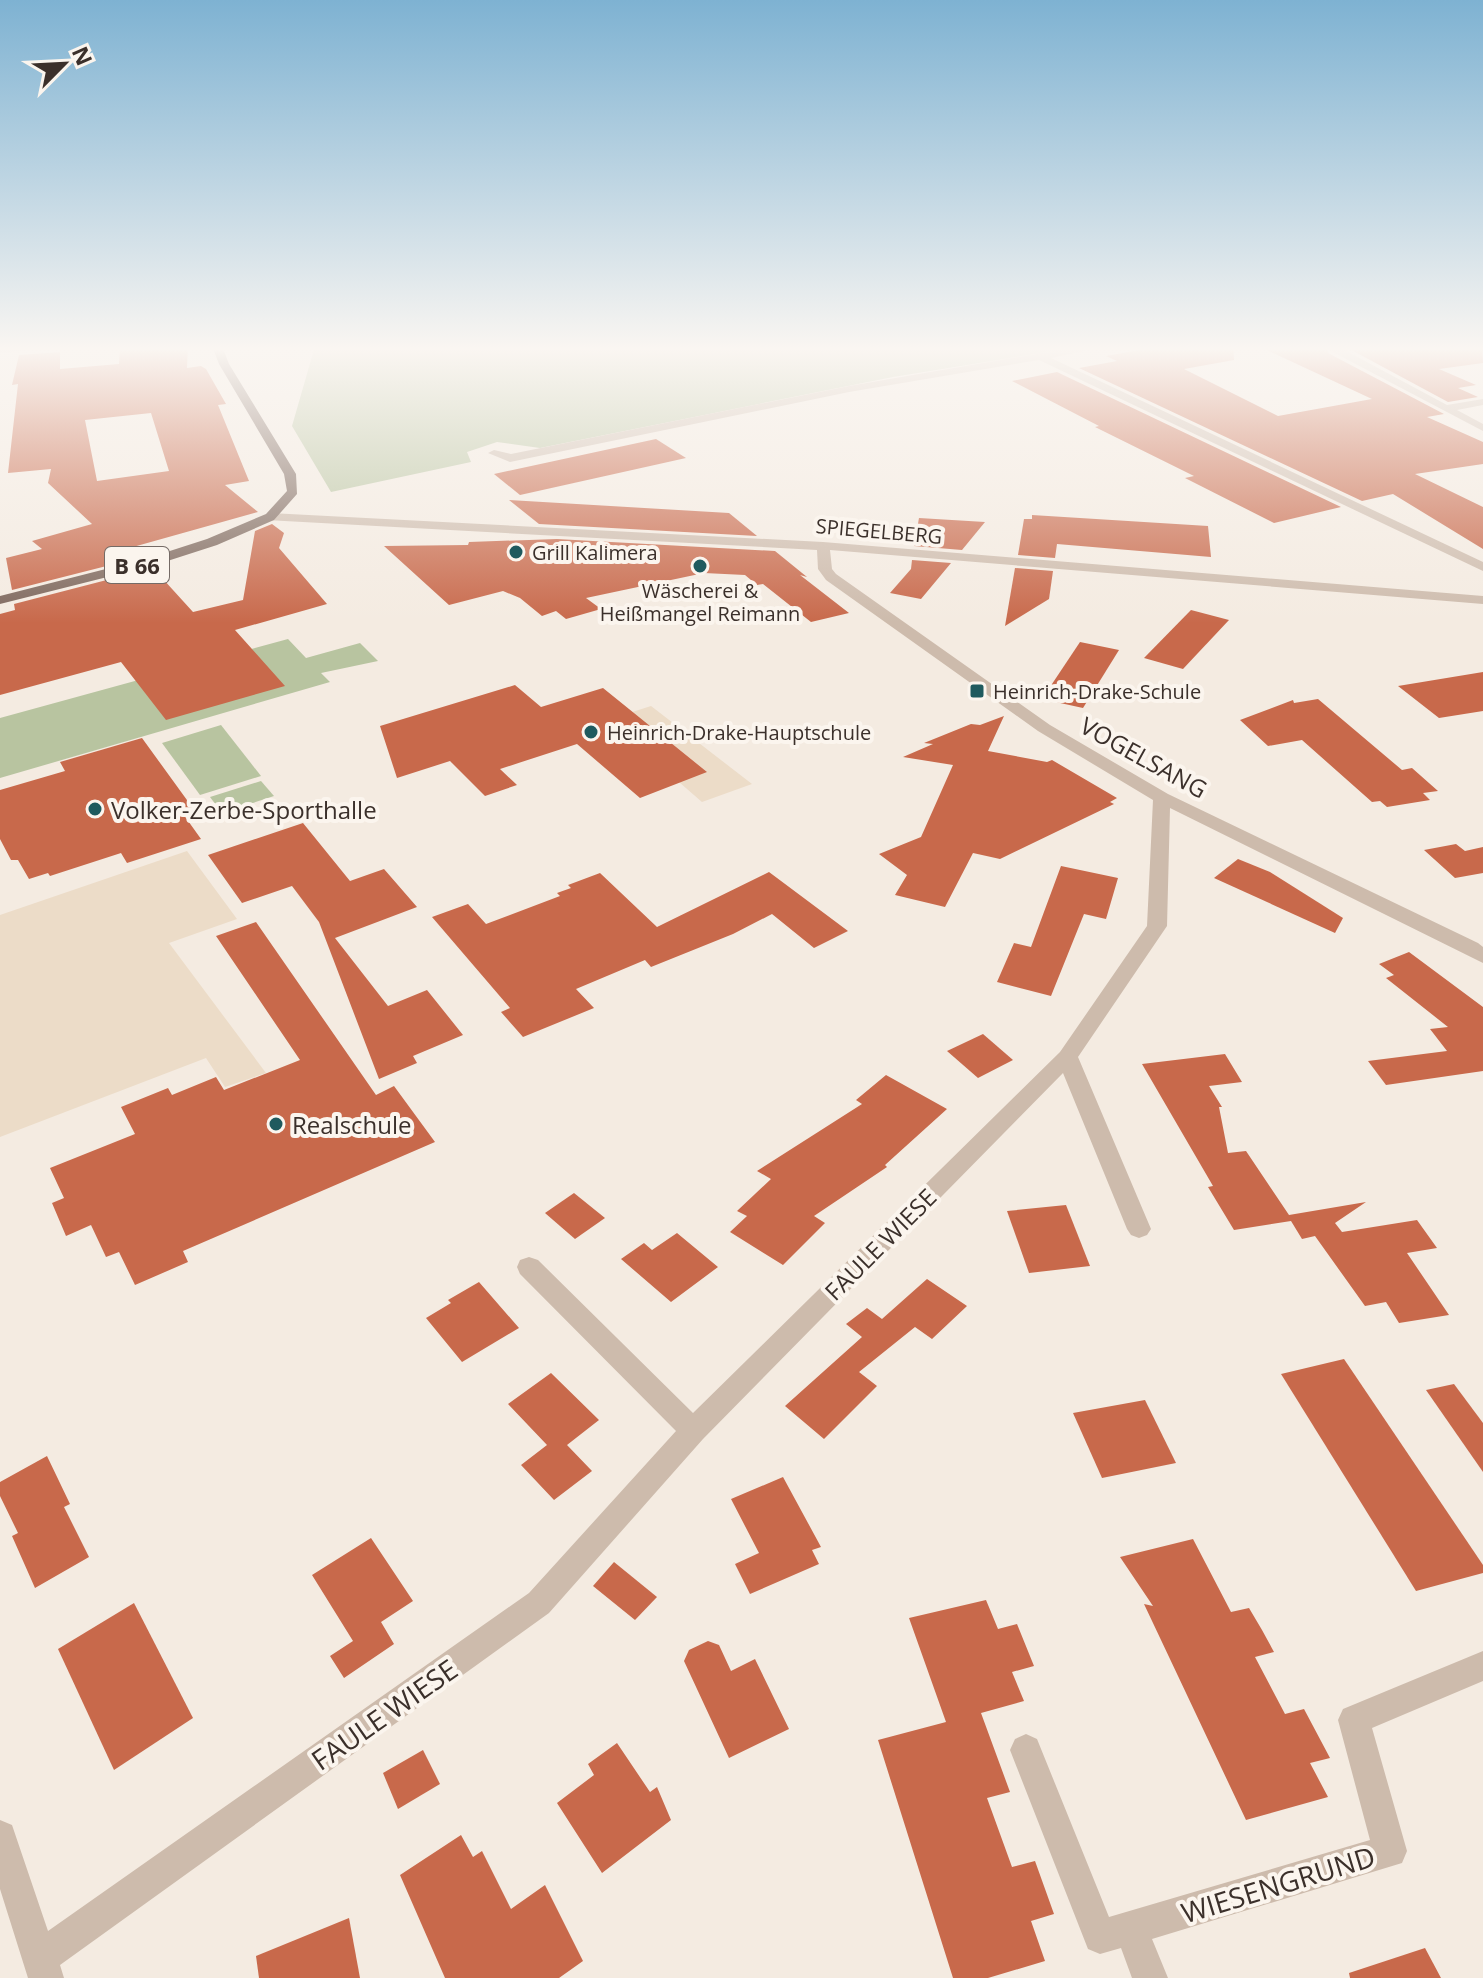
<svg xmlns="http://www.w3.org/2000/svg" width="1483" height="1978" font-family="'Open Sans',sans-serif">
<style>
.green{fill:#b8c4a0}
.plaza{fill:#ecdcc8}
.building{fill:#c8694b;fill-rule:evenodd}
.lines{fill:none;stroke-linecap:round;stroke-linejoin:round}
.minor{fill:#cdbbac;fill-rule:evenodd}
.primary{fill:#7d675c;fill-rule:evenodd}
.poi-dot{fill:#1f5a5e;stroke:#fbf5ee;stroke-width:3}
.labels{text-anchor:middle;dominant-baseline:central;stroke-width:8;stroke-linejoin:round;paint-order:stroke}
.far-street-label{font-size:20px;fill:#3b302b;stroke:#fbf5ee}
.far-poi-label{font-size:20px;fill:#3b302b;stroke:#fbf5ee;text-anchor:start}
.shield{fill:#fbf5ee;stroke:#756b66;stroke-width:2}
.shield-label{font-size:22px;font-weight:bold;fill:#3b302b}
.street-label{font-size:24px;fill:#3b302b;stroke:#fbf5ee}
.poi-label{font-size:24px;fill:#3b302b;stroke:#fbf5ee;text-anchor:start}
.near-street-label{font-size:28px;fill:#3b302b;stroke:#fbf5ee}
</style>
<rect width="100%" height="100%" fill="#f4ebe1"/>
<!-- green -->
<g class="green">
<path d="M315,346H1084L893,377L540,448L497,442L467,452L471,462L331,492L292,426Z"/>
<path d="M288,639L306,658L360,643L378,661L321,673L330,682L0,778V718Z"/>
<path d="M221,725L261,776L200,795L162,743Z"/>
<path d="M261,781L274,796L222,813L210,797Z"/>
</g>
<!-- plaza -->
<g class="plaza">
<path d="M651,706L752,784L702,802L679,782L706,771L646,723L610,734L598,723Z"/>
<path d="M187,851L237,919L169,943L266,1073L225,1087L206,1058L0,1137V915Z"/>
</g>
<!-- building -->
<g class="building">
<path d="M188,346L187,368L201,366L206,369L226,404L218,405L249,481L225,485L258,512L133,547L142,557L12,590L6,558L42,549L32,541L92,524L48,483L51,469L8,473L18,384L12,385L19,355L60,352V369L119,364L120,348ZM151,413L169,471L97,481L85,420Z"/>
<path d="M1162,346H1233L1234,360L1184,369L1278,416L1372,399L1258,346H1326L1328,353L1444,414L1427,417L1483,442V464L1415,474L1483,507V549L1393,494L1362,501L1079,368L1117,361L1106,356Z"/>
<path d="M1344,346H1482L1483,363L1439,369L1476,385L1458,388L1478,397L1448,402Z"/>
<path d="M1057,372L1341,507L1274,523L1185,478L1194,476L1095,427L1099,426L1012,381Z"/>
<path d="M656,439L686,458L520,495L494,474Z"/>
<path d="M509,500L729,513L757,536L539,524Z"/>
<path d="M1032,515L1208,526L1211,557L1057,544L1055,558L1018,555L1024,519H1032Z"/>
<path d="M919,518L985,522L962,550L914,546Z"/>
<path d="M272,524L284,533L279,548L327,604L235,630L285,686L166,720L121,662L0,695V614L15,610L14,604L153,568L193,612L243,600L255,531Z"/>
<path d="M557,539L775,551L807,577L800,575L849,613L811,622L763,584L757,585L745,575L704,573L586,598L601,609L566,619L556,611L542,616L520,598L503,591L449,605L384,546L468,545L469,542Z"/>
<path d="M912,560L951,563L921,599L890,593L911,569Z"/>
<path d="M1015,568L1053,571L1049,599L1005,626Z"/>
<path d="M1191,610L1229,620L1183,669L1144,658Z"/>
<path d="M1080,642L1119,650L1083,708L1042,699Z"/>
<path d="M1483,672V711L1439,718L1398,686Z"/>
<path d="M515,685L541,707L603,688L707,772L640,798L577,744L500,769L517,785L485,796L450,761L397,778L380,726Z"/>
<path d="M1318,699L1402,770L1412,768L1438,791L1423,793L1430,800L1387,807L1380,801L1372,802L1302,740L1268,746L1240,720L1293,700L1294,703Z"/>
<path d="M1004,716L988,751L1047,762L1052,760L1117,798L1110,802L1114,804L1000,859L973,853L945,907L895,895L907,875L879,854L921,837L953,765L903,757L933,744L924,743L971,724L980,725Z"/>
<path d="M142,738L192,807L181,811L201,839L127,863L121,853L50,876L48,873L29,879L18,860H11L0,839V790L65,771L60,762Z"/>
<path d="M303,823L350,881L384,869L417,907L335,938L388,1006L427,990L463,1035L413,1056L417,1063L379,1079L319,922L292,886L242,903L208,855Z"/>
<path d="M1456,844L1465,851L1483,847V873L1455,878L1424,850Z"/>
<path d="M1238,859L1270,872L1343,918L1335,933L1214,878Z"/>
<path d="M1061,866L1118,878L1106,919L1084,914L1051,996L997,982L1014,943L1031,947Z"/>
<path d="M769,872L848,931L814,948L772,914L733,934L651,967L645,960L576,989L594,1008L523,1037L501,1012L510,1008L432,917L468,904L486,924L560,896L557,893L571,888L568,885L600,873L657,927Z"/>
<path d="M256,922L376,1095L394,1086L435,1142L183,1251L188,1262L135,1285L119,1252L106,1257L91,1225L66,1236L52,1203L64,1198L50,1168L135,1134L121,1107L168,1088L172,1095L216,1077L224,1090L300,1060L216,936Z"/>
<path d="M1409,952L1483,1007V1071L1386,1085L1368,1061L1447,1051L1430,1029L1448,1027L1386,978L1394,975L1379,964Z"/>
<path d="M983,1034L1013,1060L978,1078L947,1051Z"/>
<path d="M1225,1054L1242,1082L1209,1086L1222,1107H1219L1228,1153L1246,1151L1289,1215L1366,1202L1335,1223L1342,1232L1417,1220L1437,1248L1407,1253L1449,1315L1399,1323L1386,1302L1365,1306L1315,1236L1302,1239L1291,1221L1234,1230L1208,1187L1213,1186L1142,1064Z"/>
<path d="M886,1075L947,1109L885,1165L887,1167L814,1216L825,1223L783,1265L730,1232L747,1216L737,1211L771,1179L757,1171L862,1104L856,1100Z"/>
<path d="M574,1193L605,1218L575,1239L545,1213Z"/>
<path d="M1066,1205L1090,1266L1029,1273L1007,1211Z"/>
<path d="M677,1233L718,1267L671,1302L621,1259L644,1243L652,1250Z"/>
<path d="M927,1279L967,1306L932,1339L915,1327L859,1372L877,1386L824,1439L785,1406L862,1337L846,1324L867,1308L882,1319Z"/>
<path d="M479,1282L519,1328L462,1362L426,1318L451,1303L448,1300Z"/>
<path d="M1344,1359L1483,1565V1573L1416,1591L1281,1374Z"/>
<path d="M551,1373L599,1420L567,1445L592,1471L554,1500L521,1465L547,1445L508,1404Z"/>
<path d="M1454,1384L1483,1423V1472L1426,1390Z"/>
<path d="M1145,1400L1176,1463L1102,1478L1073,1413Z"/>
<path d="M47,1456L70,1504L64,1507L89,1557L35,1588L12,1536L18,1533L0,1496V1482Z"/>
<path d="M783,1477L821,1547L812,1550L819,1564L750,1594L735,1564L759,1553L731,1499Z"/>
<path d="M371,1538L413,1601L381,1622L394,1644L344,1678L330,1656L353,1641L312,1575Z"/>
<path d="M1193,1539L1231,1612L1249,1608L1262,1630L1274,1652L1255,1657L1285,1714L1304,1709L1330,1758L1310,1763L1328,1797L1246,1820L1144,1604L1153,1606L1120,1557Z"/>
<path d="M614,1562L657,1597L635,1620L593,1586Z"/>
<path d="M986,1600L998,1629L1017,1624L1034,1666L1012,1672L1024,1701L981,1713L1010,1792L987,1798L1012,1867L1035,1861L1054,1914L1031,1921L1045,1961L988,1978H953L878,1740L946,1722L909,1618Z"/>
<path d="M134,1603L193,1718L114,1770L58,1649Z"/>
<path d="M708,1641L719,1645L731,1671L755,1659L789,1729L729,1758L684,1661L689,1650Z"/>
<path d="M617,1743L650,1792L657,1787L671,1820L602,1873L557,1803L594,1775L588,1764Z"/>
<path d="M423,1750L440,1784L398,1809L383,1773Z"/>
<path d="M461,1835L473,1857L482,1851L511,1909L545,1885L583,1961L559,1978H445L400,1875Z"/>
<path d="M349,1918L360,1978H259L256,1956Z"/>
<path d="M1425,1948L1441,1978H1350L1349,1973Z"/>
</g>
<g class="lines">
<!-- minor -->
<g class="minor">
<path d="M44,346L39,349L0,353V347Z"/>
<path d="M1083,346H1107L1051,358L1483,562V571L1039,360L849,392L510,462L488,453L494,450L511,454L849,386Z"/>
<path d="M1329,346H1337L1447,405L1483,399V405L1457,410L1483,424V431L1329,350Z"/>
<path d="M270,513L823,542L1483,596V604L830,550L832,569L836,574L1050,725L1168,794L1478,943L1483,947V963L1170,808L1167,926L1078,1057L1151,1229L1147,1235L1139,1238L1131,1235L1127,1229L1063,1073L703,1439L549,1613L60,1965L64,1978H28L0,1889V1820L12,1825L48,1931L529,1593L676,1431L520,1274L517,1267L520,1260L529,1257L538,1260L693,1413L1060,1052L1147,926L1153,800L1038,731L826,580L818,569L817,550L266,520L264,517Z"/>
<path d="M1483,1651V1681L1372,1728L1407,1851L1402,1863L1152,1939L1168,1978H1132L1121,1948L1100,1954L1088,1949L1010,1750L1015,1739L1026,1734L1037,1739L1109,1917L1370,1840L1338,1720L1343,1709Z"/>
</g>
<!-- primary -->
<path class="primary" d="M212,346H222L229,364L296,474L297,494L274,520L217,545L155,565L0,604V596L145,559L207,539L266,514L287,491L284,474L219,364Z"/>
</g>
<!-- sky -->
<linearGradient id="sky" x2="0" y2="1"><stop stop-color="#7eb2d2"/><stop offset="0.56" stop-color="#faf6f2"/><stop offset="1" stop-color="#faf6f2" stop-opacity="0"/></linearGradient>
<rect width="1483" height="623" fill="url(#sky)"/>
<!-- markers -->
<g class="poi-dot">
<circle cx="516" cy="552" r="8"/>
<circle cx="700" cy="566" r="8"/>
<rect x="969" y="683" width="16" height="16" rx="4"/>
<circle cx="591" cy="732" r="8"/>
<circle cx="95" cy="809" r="8"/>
<circle cx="276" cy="1124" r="8"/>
</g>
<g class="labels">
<!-- far-street labels -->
<g class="far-street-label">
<text transform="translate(879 531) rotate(5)">SPIEGELBERG</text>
</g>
<!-- far-poi labels -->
<g class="far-poi-label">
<text x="532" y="552">Grill Kalimera</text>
<text x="700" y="590" text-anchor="middle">Wäscherei &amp;<tspan x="700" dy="23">Heißmangel Reimann</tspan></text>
<text x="993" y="691">Heinrich-Drake-Schule</text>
<text x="607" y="732">Heinrich-Drake-Hauptschule</text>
</g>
<!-- shield labels -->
<rect class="shield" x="105" y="547" width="64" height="36" rx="6"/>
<g class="shield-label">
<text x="137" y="565">B 66</text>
</g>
<!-- street labels -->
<g class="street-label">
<text transform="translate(1144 757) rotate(29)">VOGELSANG</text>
<text transform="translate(880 1244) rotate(-45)">FAULE WIESE</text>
</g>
<!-- poi labels -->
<g class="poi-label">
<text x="111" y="809">Volker-Zerbe-Sporthalle</text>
<text x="292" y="1124">Realschule</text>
</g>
<!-- near-street labels -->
<g class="near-street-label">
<text transform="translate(384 1714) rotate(-35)">FAULE WIESE</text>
<text transform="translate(1278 1884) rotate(-17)">WIESENGRUND</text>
</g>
</g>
<!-- north arrow -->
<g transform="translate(64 64) rotate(66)" stroke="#fbf5ee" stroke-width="6" paint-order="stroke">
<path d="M0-6L14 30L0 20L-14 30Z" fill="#3b302b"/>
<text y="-12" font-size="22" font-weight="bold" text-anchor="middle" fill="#3b302b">N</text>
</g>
</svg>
